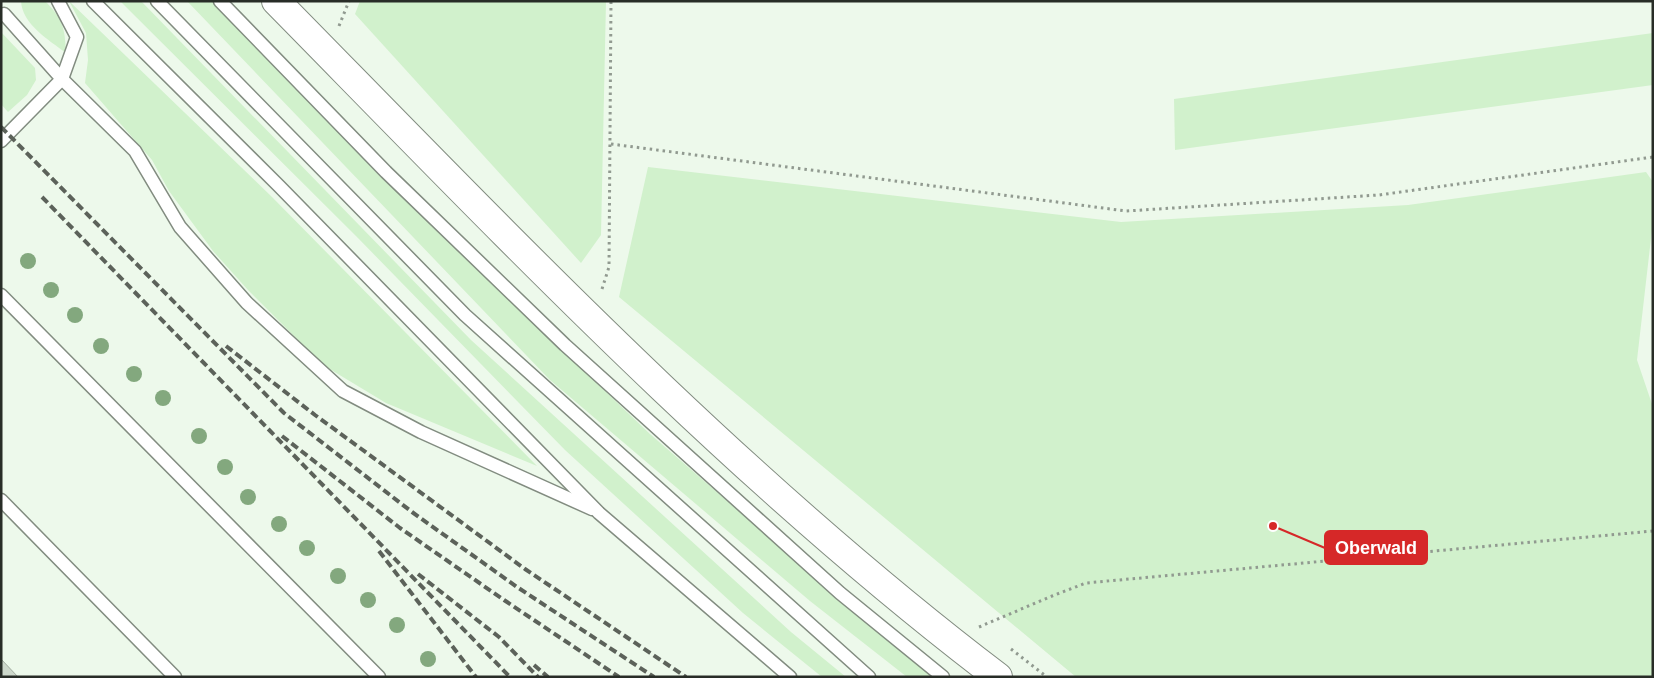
<svg xmlns="http://www.w3.org/2000/svg" width="1654" height="678" font-family="Helvetica,sans-serif">
<style>
.green{fill:#d1f1cc}
.building{fill:#cdd8cb;stroke:#a2ada0}
.lines{fill:none;stroke-linecap:round;stroke-linejoin:round}
.lane-casing{stroke:#828c80;stroke-width:15}
.secondary-casing{stroke:#828c80;stroke-width:30}
.path{stroke:#919a90;stroke-width:3;stroke-dasharray:2.5 4;stroke-linecap:butt}
.lane{stroke:#fff;stroke-width:12}
.secondary{stroke:#fff;stroke-width:28}
.rail{stroke:#5c625a;stroke-width:4;stroke-dasharray:8 4;stroke-linecap:butt}
.tree{fill:#83a87e}
.leader{fill:none;stroke:#d62828;stroke-width:2}
.callout-dot{fill:#d62828;stroke:#fff;stroke-width:2}
.callout{fill:#d62828;stroke:#d62828;stroke-width:2}
.callout-label{font-size:18px;text-anchor:middle;font-weight:bold;fill:#fff}
</style>
<rect width="100%" height="100%" fill="#edf9eb"/>
<!-- green -->
<g class="green">
<path d="M21,1H45C63,19 65,28 66,53C49,40 22,24 21,1Z"/>
<path d="M69,1L272,197L537,466L386,403L323,365L248,290L213,251L169,191L152,160L85,83L88,60L86,33Z"/>
<path d="M120,1H141L471,340L791,632L846,677H822L743,613L565,450L356,236Z"/>
<path d="M187,1H213L376,172L650,434L877,631L935,677H907L810,601L550,380Z"/>
<path d="M360,1H606L601,235L581,263L355,14Z"/>
<path d="M1,32L35,68L36,80L27,95L8,112L1,104Z"/>
<path d="M1653,33V85L1175,150L1174,99Z"/>
<path d="M648,167L1121,222L1408,205L1646,172L1653,182V221L1637,360L1653,407V677H1076L619,297Z"/>
</g>
<!-- building -->
<path class="building" d="M1,659L18,677H1Z"/>
<g class="lines">
<!-- lane casing -->
<g class="lane-casing">
<g id="lane">
<path d="M58,1L77,37L62,79L135,151L180,227L247,303L343,391L421,432L592,509"/>
<path d="M93,1L279,186L599,513L790,677"/>
<path d="M157,1L465,315L869,677"/>
<path d="M220,1L386,172L565,345L840,593L943,677"/>
<path d="M1,15L4,14L62,79L1,141"/>
<path d="M1,295L379,677"/>
<path d="M1,500L175,677"/>
</g>
</g>
<!-- secondary casing -->
<g class="secondary-casing">
<path id="secondary" d="M276,1C507,236 735,477 998,677"/>
</g>
<!-- path -->
<g class="path">
<path d="M339,26L349,1"/>
<path d="M611,144L1126,211L1379,195L1653,157"/>
<path d="M602,289L609,267L611,1"/>
<path d="M979,627L1052,596L1086,583L1653,531"/>
<path d="M1011,649L1047,677"/>
</g>
<!-- lane -->
<use href="#lane" class="lane"/>
<!-- secondary -->
<use href="#secondary" class="secondary"/>
<!-- rail -->
<g class="rail">
<path d="M1,127L284,413L412,512L517,587L654,677"/>
<path d="M42,197L510,677"/>
<path d="M226,346L315,415L525,569L686,677"/>
<path d="M282,436L400,528L504,600L619,677"/>
<path d="M379,551L476,677"/>
<path d="M418,574L499,637L538,677"/>
<path d="M534,665L548,677"/>
</g>
</g>
<!-- trees -->
<g class="tree">
<circle cx="28" cy="261" r="8"/>
<circle cx="51" cy="290" r="8"/>
<circle cx="75" cy="315" r="8"/>
<circle cx="101" cy="346" r="8"/>
<circle cx="134" cy="374" r="8"/>
<circle cx="163" cy="398" r="8"/>
<circle cx="199" cy="436" r="8"/>
<circle cx="225" cy="467" r="8"/>
<circle cx="248" cy="497" r="8"/>
<circle cx="279" cy="524" r="8"/>
<circle cx="307" cy="548" r="8"/>
<circle cx="338" cy="576" r="8"/>
<circle cx="368" cy="600" r="8"/>
<circle cx="397" cy="625" r="8"/>
<circle cx="428" cy="659" r="8"/>
</g>
<!-- callouts -->
<path class="leader" d="M1273 526L1325 548"/>
<circle class="callout-dot" cx="1273" cy="526" r="5"/>
<rect class="callout" x="1325" y="531" width="102" height="33" rx="5"/>
<g class="callout-label">
<text x="1376" y="554">Oberwald</text>
</g>
<!-- border -->
<rect width="1654" height="678" fill="none" stroke="#282d27" stroke-width="5"/>
</svg>
